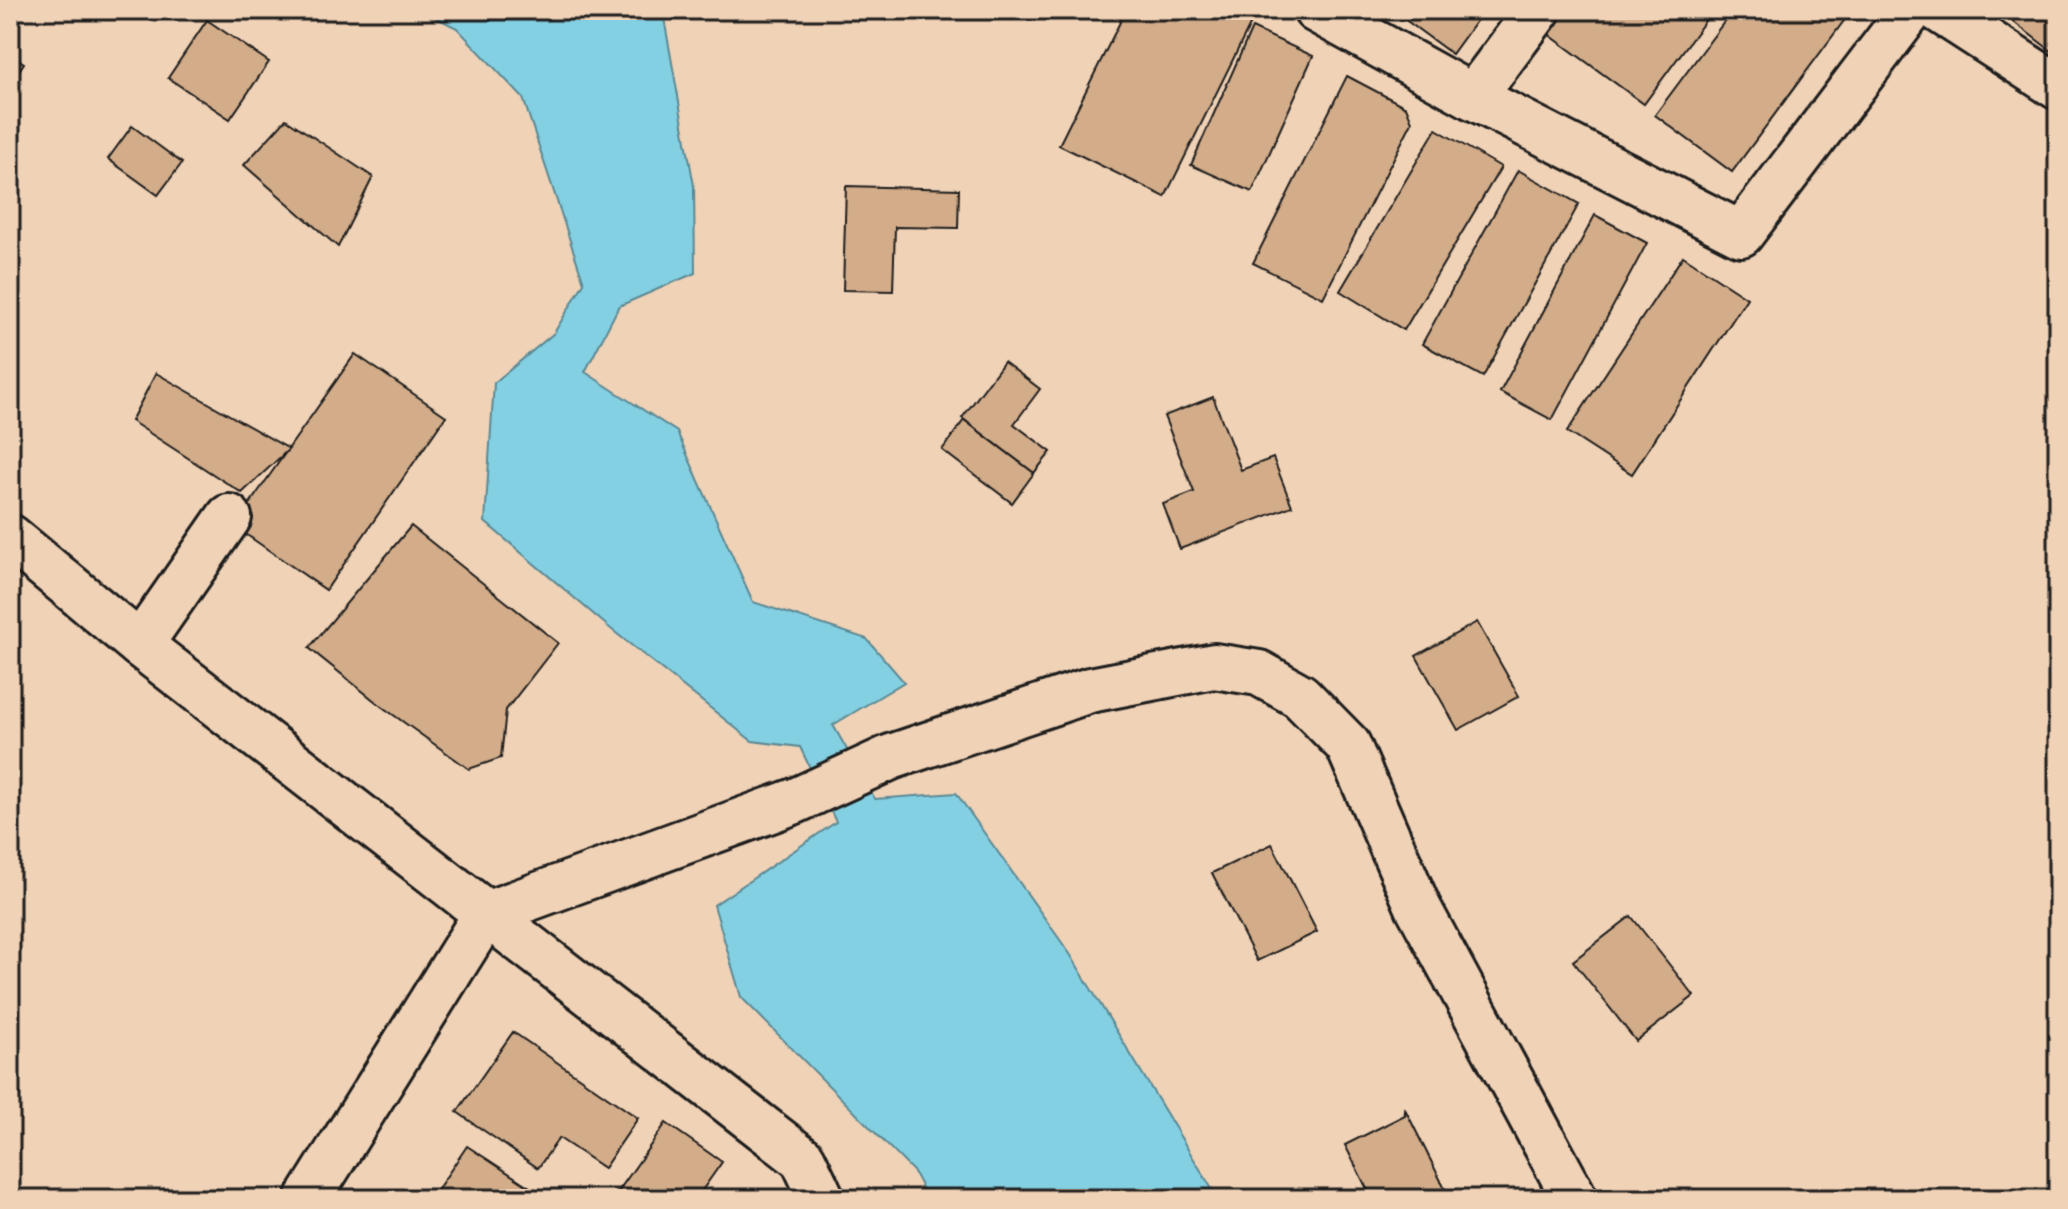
<svg xmlns="http://www.w3.org/2000/svg" width="2068" height="1209" font-family="'Balsamiq Sans',sans-serif">
<style>
.water{fill:#84d0e3;stroke:#5a8893;stroke-width:2}
.building{fill:#d3ac89;stroke:#1c1c1c;stroke-width:2}
.lines{fill:none;stroke-linecap:round;stroke-linejoin:round}
.minor-casing{stroke:#1c1c1c;stroke-width:50}
.minor{stroke:#f0d2b6;stroke-width:44}
</style>
<rect width="100%" height="100%" fill="#f0d2b6"/>
<filter id="ink" filterUnits="userSpaceOnUse"><feTurbulence type="fractalNoise" baseFrequency=".0125" numOctaves="2"/><feDisplacementMap in="SourceGraphic" scale="16" xChannelSelector="R" yChannelSelector="G"/><feConvolveMatrix kernelMatrix="1 2 1 2 8 2 1 2 1" color-interpolation-filters="sRGB"/></filter>
<g filter="url(#ink)">
<!-- water -->
<path class="water" d="M421,10H653L664,18L694,186L695,273L619,306L585,372L677,432L753,602L867,639L904,682L833,725L875,799L956,793L1070,954L1218,1199H928L913,1171L741,997L714,905L836,822L800,747L752,741L611,629L485,522L494,383L554,333L584,283L523,98L457,28Z"/>
<!-- building -->
<g class="building">
<path d="M1126,10H1225L1251,23L1165,197L1059,145Z"/>
<path d="M1398,10H1484L1452,54L1396,13Z"/>
<path d="M1559,10H1713L1644,104L1544,31Z"/>
<path d="M1733,10H1835L1846,18L1732,172L1655,115Z"/>
<path d="M1998,10H2058V56Z"/>
<path d="M207,20L269,62L230,119L168,78Z"/>
<path d="M1252,28L1313,56L1252,192L1191,165Z"/>
<path d="M10,54L24,63L10,84Z"/>
<path d="M1347,76L1406,107L1412,122L1323,298L1253,263Z"/>
<path d="M286,119L373,177L338,247L244,165Z"/>
<path d="M132,126L182,163L158,195L108,159Z"/>
<path d="M1436,129L1501,167L1404,330L1340,291Z"/>
<path d="M1518,170L1579,204L1483,377L1422,344Z"/>
<path d="M846,186L959,189L958,228L895,227L893,291L843,290Z"/>
<path d="M1595,215L1647,243L1552,420L1500,392Z"/>
<path d="M1683,256L1747,298L1632,474L1567,432Z"/>
<path d="M355,354L446,416L326,590L234,526Z"/>
<path d="M1004,362L1040,389L1014,424L1051,452L1034,473L962,418Z"/>
<path d="M156,373L289,449L242,493L131,421Z"/>
<path d="M1213,397L1241,470L1273,458L1292,506L1180,549L1163,504L1194,492L1164,416Z"/>
<path d="M964,420L1034,473L1012,503L942,450Z"/>
<path d="M411,526L558,643L506,710L501,758L469,769L381,706L309,648Z"/>
<path d="M1477,622L1519,696L1458,730L1416,656Z"/>
<path d="M1272,844L1317,932L1257,961L1212,873Z"/>
<path d="M1631,916L1694,996L1636,1041L1573,961Z"/>
<path d="M513,1032L638,1118L604,1168L559,1138L538,1168L457,1112Z"/>
<path d="M1404,1107L1450,1199H1372L1345,1145L1405,1115Z"/>
<path d="M666,1123L722,1162L696,1199H613Z"/>
<path d="M467,1146L548,1199H431Z"/>
</g>
<g class="lines">
<!-- minor casing -->
<g class="minor-casing">
<g id="minor">
<path d="M1316,10L1473,97L1741,234L1911,10"/>
<path d="M1939,10L2058,87"/>
<path d="M1473,97L1538,10"/>
<path d="M10,537L140,645L803,1159L822,1199"/>
<path d="M140,645L229,517"/>
<path d="M308,1199L486,914L795,801L891,757L1090,690L1214,666L1259,673L1300,696L1348,745L1418,907L1575,1199"/>
</g>
</g>
<!-- minor -->
<use href="#minor" class="minor"/>
</g>
</g>
<!-- margin -->
<rect width="2068" height="1209" fill="none" stroke="#f0d2b6" stroke-width="40"/>
<rect x="20" y="20" width="2028" height="1169" fill="none" stroke="#1c1c1c" stroke-width="3" filter="url(#ink)"/>
</svg>
